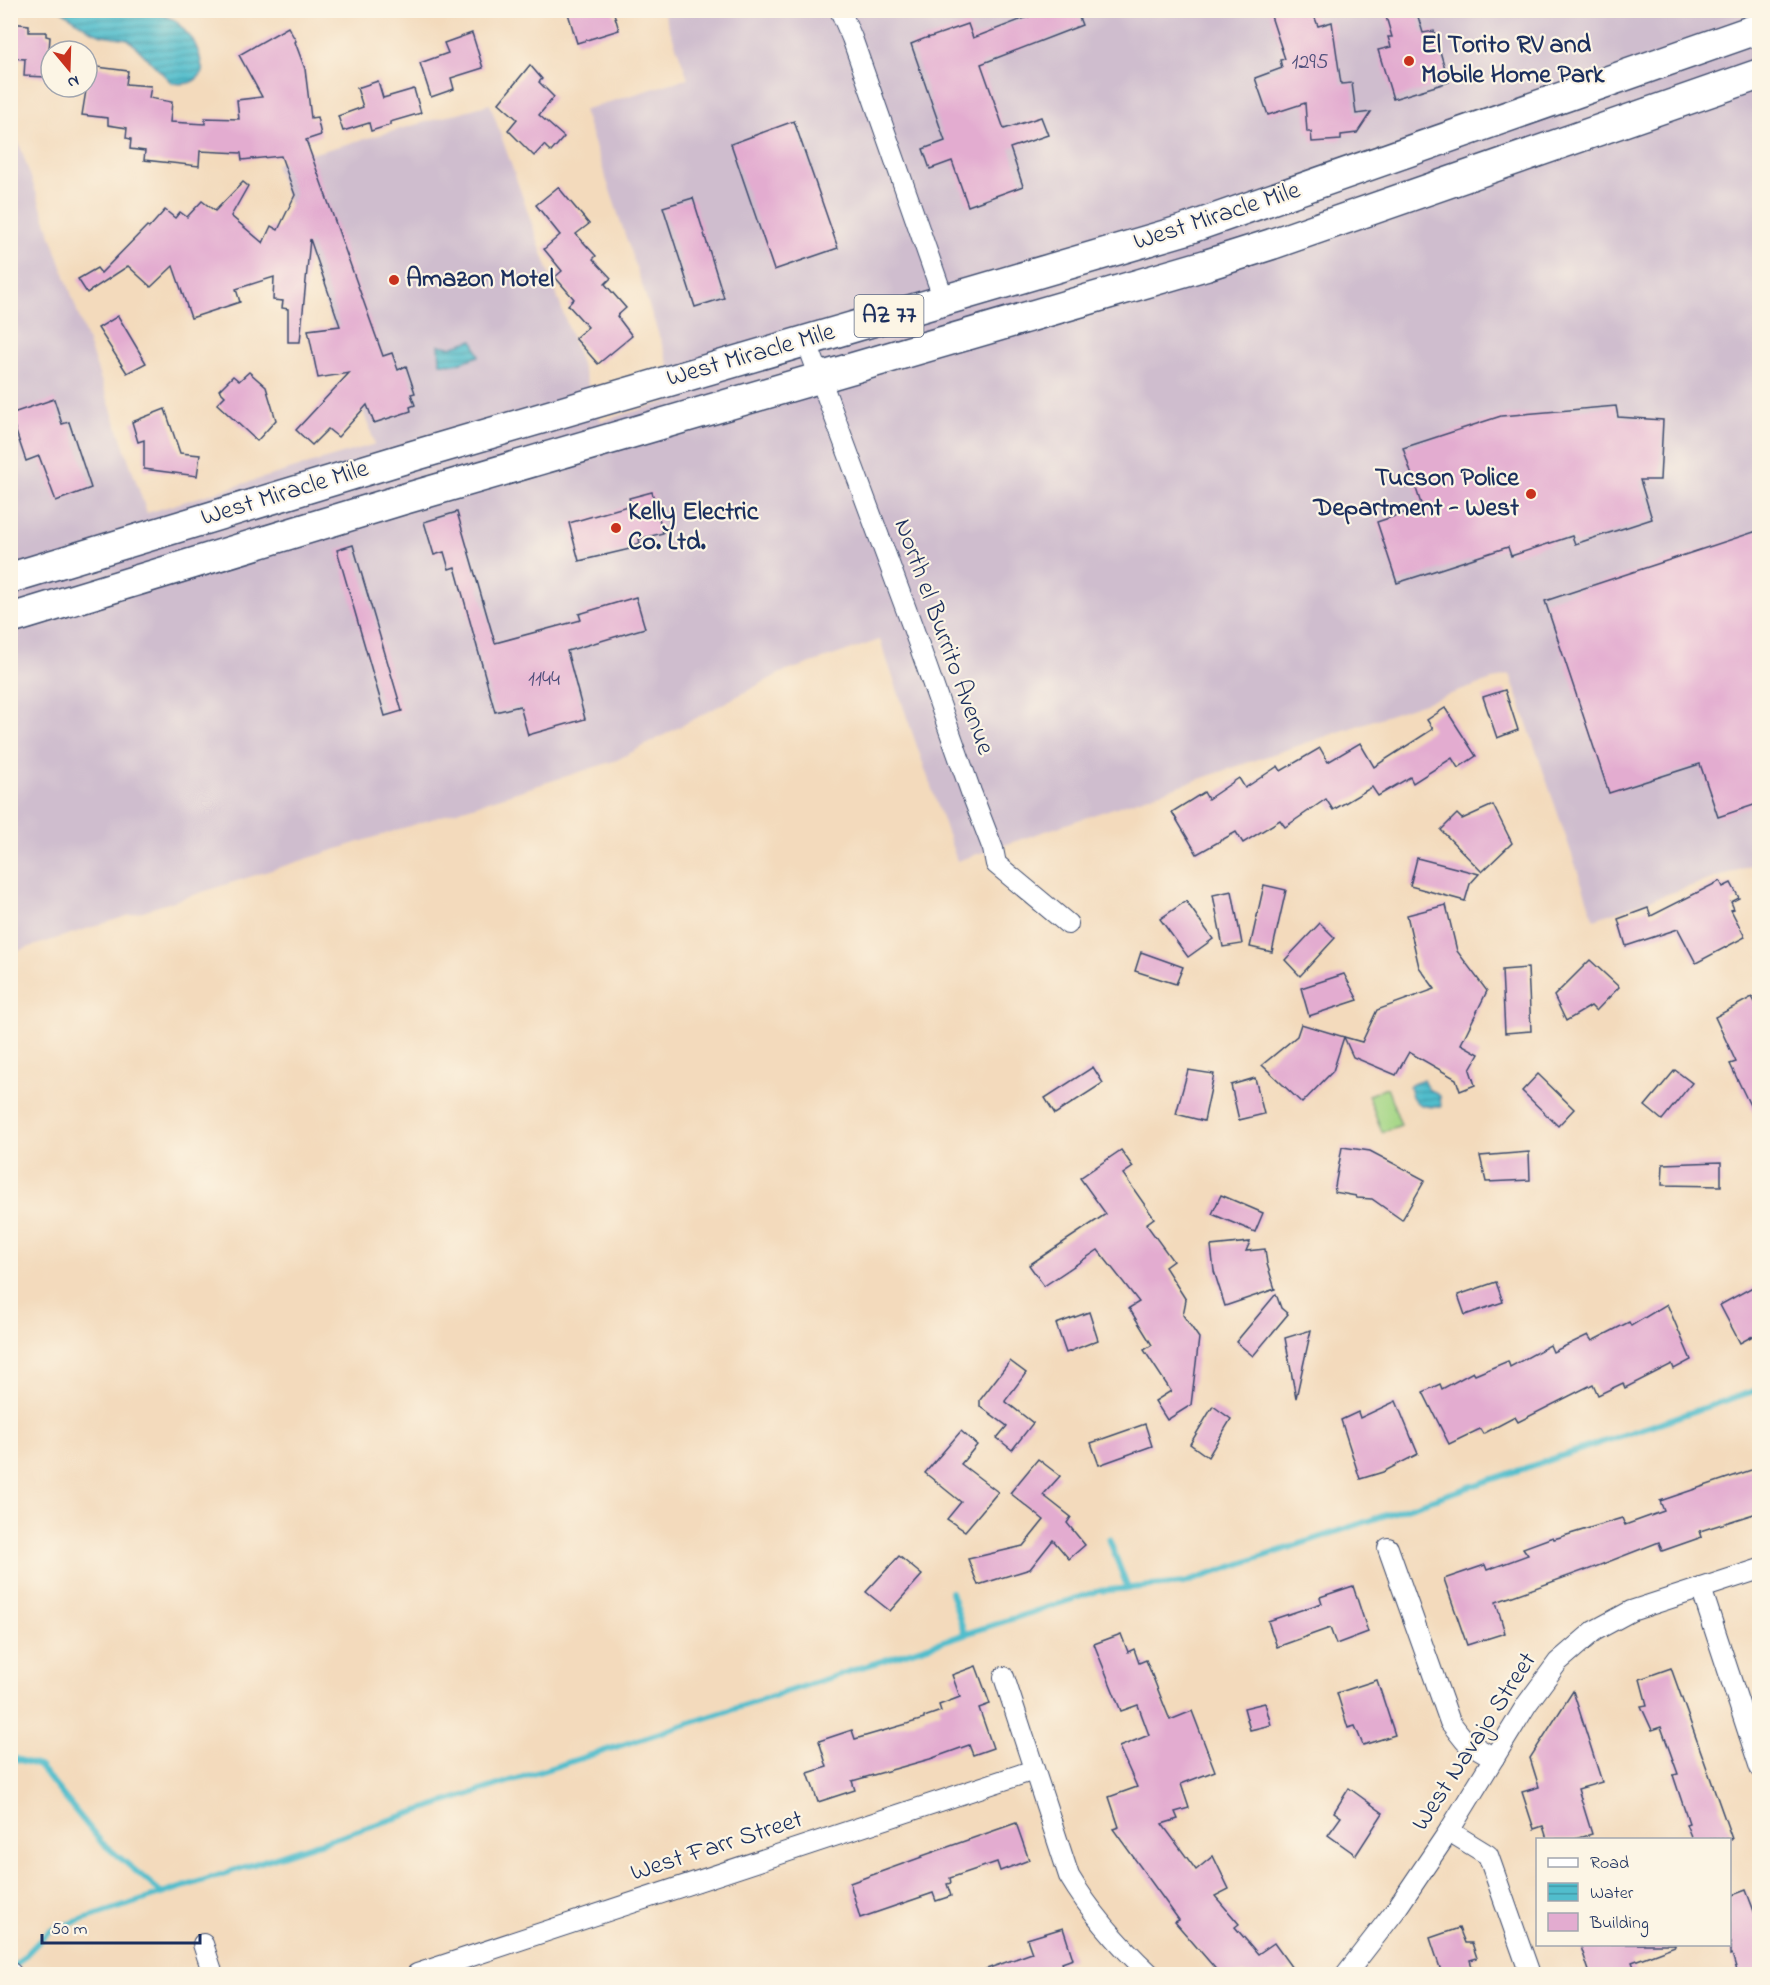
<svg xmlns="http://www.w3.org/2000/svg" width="1770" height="1985" font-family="'Indie Flower',sans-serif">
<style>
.industrial{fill:#cfbdce}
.green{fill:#a4d685;stroke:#608272;stroke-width:1.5}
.water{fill:url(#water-rules);stroke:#367695;stroke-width:1.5}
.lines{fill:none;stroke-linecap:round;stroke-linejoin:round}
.stream{stroke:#51bdcc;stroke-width:6}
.building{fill:#e3acd0}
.minor-casing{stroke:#3b496c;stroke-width:22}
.highway-casing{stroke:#3b496c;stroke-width:33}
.minor{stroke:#fff;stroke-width:20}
.highway{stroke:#fff;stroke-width:30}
.poi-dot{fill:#c8321e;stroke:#fcf5e5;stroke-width:2}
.labels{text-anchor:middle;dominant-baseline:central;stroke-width:4.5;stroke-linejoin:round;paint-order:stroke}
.number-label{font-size:22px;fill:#4d4e7a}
.shield{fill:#fcf5e5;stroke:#5e6a86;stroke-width:1.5}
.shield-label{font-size:24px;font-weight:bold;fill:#1b2f5e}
.poi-label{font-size:26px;font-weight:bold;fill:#1b2f5e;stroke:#fcf5e5;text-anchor:start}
.street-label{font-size:26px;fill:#1b2f5e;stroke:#fcf5e5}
</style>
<defs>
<pattern id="water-rules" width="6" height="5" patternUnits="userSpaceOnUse" patternTransform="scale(1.5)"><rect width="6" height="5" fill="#51bdcc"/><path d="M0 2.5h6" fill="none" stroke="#429aa9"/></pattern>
</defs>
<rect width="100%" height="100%" fill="#fcf5e5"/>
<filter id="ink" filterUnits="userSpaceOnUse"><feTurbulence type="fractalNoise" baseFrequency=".0167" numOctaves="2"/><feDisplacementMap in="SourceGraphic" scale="12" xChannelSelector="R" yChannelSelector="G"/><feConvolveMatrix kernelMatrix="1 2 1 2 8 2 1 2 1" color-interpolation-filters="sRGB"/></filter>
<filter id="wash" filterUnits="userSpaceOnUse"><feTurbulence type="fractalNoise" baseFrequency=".008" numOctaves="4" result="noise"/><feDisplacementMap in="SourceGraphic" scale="24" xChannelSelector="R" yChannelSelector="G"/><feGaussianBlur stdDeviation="1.35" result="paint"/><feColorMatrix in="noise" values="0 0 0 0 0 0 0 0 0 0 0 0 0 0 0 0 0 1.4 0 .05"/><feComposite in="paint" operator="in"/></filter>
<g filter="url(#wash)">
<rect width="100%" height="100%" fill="#f3dabc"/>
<!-- industrial -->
<path class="industrial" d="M663,11H1759V863L1594,919L1510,674L957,861L880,640L781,673L617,760L11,953L10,117L147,513L375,444L275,164L490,104L601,421L680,398L583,110L688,78Z"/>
<!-- green -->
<path class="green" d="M1387,1088L1401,1125L1382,1132L1368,1095Z"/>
<!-- water -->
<g class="water">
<path d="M62,11H154L175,20L193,40L199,53L203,72C194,84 186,85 172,83L128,39L102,35L90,30Z"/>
<path d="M473,340L479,356L455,364L440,363L439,345L450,347Z"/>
<path d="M1423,1079L1428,1089L1440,1096L1441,1107C1422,1107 1412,1106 1409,1086Z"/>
</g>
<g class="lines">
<!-- stream -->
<g class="stream">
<path d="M1109,1539L1128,1589"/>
<path d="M951,1592L965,1635"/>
<path d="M10,1757L39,1766L101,1842L162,1893"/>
<path d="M11,1970L50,1930L1098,1591L1184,1583L1760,1389"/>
</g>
</g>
<g id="blocks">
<!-- building -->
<g class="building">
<path d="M567,10H613L619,30L577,43Z"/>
<path d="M1046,10H1076L1082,25L981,64L1004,129L1041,117L1048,135L1010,148L1023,186L968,206L952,161L930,169L923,149L945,141L911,44L928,37V38L968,24L973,38Z"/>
<path d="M1269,10H1312L1318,26L1332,22L1341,84L1352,83L1356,114L1371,112L1357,133L1341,135V140L1312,142L1311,132H1307L1305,103L1268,115L1255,78L1282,68L1280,60L1285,59Z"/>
<path d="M1384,10H1416L1423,33L1434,31L1449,82L1393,99L1378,50L1391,47L1388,37H1392Z"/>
<path d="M10,23L29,25V32H46V36L50,37L47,77L24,76L25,59L10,58Z"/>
<path d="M288,27L296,41L295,42L305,69L311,118L317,117L321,135L306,140L383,356L392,353L398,370L406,366L415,393L411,394L415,405L410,407L411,411L374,423L367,405L338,437L328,429L312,445L296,430L349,373L318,378L308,330L340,326L310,239L300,342H288V309L282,308L283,301L273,300L274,277L236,289L240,302L191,318L173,266L151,287L128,266L87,293L78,279L97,268L101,273L147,226L149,228L165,210L175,218L180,212L187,217L202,201L215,211L243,182L248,186L231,216L263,243L271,226L278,230L295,195L281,156L242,160L241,153L200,151L199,166L144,160L145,151L130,149L131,139L126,138L127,128L108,125V118L82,115L90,66L128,71L126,84L151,86L149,98L172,102L170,122L205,124V118L239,119L237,100L262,97L239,55Z"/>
<path d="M472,33L483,68L451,78L454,89L431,97L420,63L448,53L444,43Z"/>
<path d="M530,65L542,79L539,82L554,97L539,115L564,137L551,152L544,145L534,156L508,130L517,119L499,103Z"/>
<path d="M378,81L383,98L414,89L421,113L390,122V125L371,131L369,123L343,131L338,116L363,107L357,88Z"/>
<path d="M794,121L838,248L774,270L731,144Z"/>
<path d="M558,187L589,224L576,234L596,256L593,259L611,278L605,284L626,308L617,316L632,336L598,364L575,338L588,327L568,305L574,299L555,277L562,271L544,249L560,235L536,205Z"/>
<path d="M693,198L724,298L695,307L663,207Z"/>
<path d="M118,316L146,363L127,373L98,328Z"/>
<path d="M249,372L266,387L276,420L257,441L217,404L225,396L219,390L233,376L239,381Z"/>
<path d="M54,399L62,424L69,422L91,488L56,501L39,456L26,461L10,414Z"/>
<path d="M1616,406L1618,417L1663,420L1660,480H1640L1652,519L1575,544L1572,536L1511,556L1508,547L1397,583L1377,522L1422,507L1403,448L1501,416Z"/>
<path d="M165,409L180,453L200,455L197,476L144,469V440L138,442L132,422Z"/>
<path d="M652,492L663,533L639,539L640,543L629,546L630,549L579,561L569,523L631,505L629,498Z"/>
<path d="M457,512L495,643L581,620L579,614L636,597L645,628L567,651L585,719L528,735L520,706L495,712L455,567L449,569L444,552L434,555L424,522Z"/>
<path d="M1760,530V803L1718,817L1700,764L1609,793L1545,601Z"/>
<path d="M353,545L402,711L385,716L337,550Z"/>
<path d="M1505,690L1518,730L1497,738L1483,697Z"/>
<path d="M1445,708L1476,756L1458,768L1452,758L1413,783L1410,777L1378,796L1372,787L1333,810L1326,799L1285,827L1280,820L1243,843L1236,832L1197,854L1172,812L1204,792L1208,799L1239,778L1245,788L1278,766L1281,771L1320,748L1328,762L1360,743L1374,767L1433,729L1427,720Z"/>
<path d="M1493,805L1512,843L1482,872L1441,830L1457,814L1462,819Z"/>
<path d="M1417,858L1479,874L1470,884L1465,901L1410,886Z"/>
<path d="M1720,881L1723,887L1731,883L1739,898L1731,902L1734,909L1731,910L1745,937L1696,963L1678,929L1626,946L1618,919L1648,908L1651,916Z"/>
<path d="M1264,885L1286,890L1272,952L1250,947Z"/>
<path d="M1232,891L1242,944L1223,947L1213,895Z"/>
<path d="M1186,901L1213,939L1188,957L1160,919Z"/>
<path d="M1446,905L1457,951L1487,991L1461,1044L1479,1054L1470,1070L1475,1085L1460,1091L1456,1079L1409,1052L1396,1075L1353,1057L1344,1037L1362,1042L1377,1010L1435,989L1419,967L1407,915Z"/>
<path d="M1320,923L1335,938L1300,976L1285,960Z"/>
<path d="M1141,952L1183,967L1176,984L1135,971Z"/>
<path d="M1590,960L1619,987L1596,1011L1591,1006L1566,1021L1554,996Z"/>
<path d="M1528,968L1531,1031L1505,1033L1502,970Z"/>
<path d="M1344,974L1358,1000L1309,1016L1301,988Z"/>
<path d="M1752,997L1760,1011V1126L1730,1064L1736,1062L1715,1017Z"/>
<path d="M1301,1024L1344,1037L1333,1071L1302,1103L1262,1065L1297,1036Z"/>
<path d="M1093,1067L1103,1083L1055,1114L1045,1098Z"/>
<path d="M1188,1070L1214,1074L1204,1121L1176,1114Z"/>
<path d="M1675,1070L1692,1083L1662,1120L1645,1106Z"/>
<path d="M1538,1074L1574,1109L1558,1126L1522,1091Z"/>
<path d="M1255,1078L1264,1114L1239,1120L1231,1085Z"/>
<path d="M1342,1147L1370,1151L1425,1180L1402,1220L1372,1199L1357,1198L1356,1196L1334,1192Z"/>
<path d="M1121,1150L1133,1167L1123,1174L1154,1218L1146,1224L1173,1261L1165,1267L1186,1300L1183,1315L1199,1338L1191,1405L1167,1420L1155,1401L1171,1391L1144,1350L1152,1345L1129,1308L1139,1302L1098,1250L1044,1286L1029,1265L1106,1214L1080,1178Z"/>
<path d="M1529,1152L1530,1180L1486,1182L1480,1156Z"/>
<path d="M1721,1162V1186L1662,1185L1663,1164Z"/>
<path d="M1221,1195L1263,1213L1255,1232L1212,1214Z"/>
<path d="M1250,1242L1246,1251L1265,1249L1267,1264L1275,1289L1225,1306L1214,1271L1211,1246Z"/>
<path d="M1496,1282L1503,1302L1465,1315L1458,1295Z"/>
<path d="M1760,1283V1332L1740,1343L1720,1305Z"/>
<path d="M1276,1294L1281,1308L1288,1314L1253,1356L1236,1342Z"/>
<path d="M1667,1304L1691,1360L1674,1369L1672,1364L1625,1388L1623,1383L1598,1395L1593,1384L1518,1422L1515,1417L1483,1434L1480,1429L1449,1444L1423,1392L1440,1384L1442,1389L1473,1372L1475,1375L1508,1361L1510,1367L1550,1345L1553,1352L1588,1335L1592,1341L1629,1322L1631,1326Z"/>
<path d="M1089,1312L1098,1340L1066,1353L1056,1324Z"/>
<path d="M1311,1330L1296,1398L1285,1338Z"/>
<path d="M1010,1361L1026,1373L1005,1401L1033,1423L1012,1450L997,1438L1007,1426L980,1406V1400Z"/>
<path d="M1396,1401L1418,1454L1383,1472L1360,1479L1341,1420L1358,1412L1360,1418Z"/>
<path d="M1213,1406L1231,1419L1208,1457L1190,1444Z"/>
<path d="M1145,1424L1152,1446L1099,1465L1091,1443Z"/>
<path d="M961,1431L977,1445L961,1464L998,1492L965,1531L947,1519L961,1502L925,1473Z"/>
<path d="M1038,1459L1060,1476L1043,1495L1071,1517L1067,1523L1085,1545L1069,1559L1053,1540L1030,1569L978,1585L968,1559L1023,1546L1044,1520L1010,1493Z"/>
<path d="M1760,1467V1512L1700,1531L1702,1537L1662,1551L1659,1542L1585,1571V1570L1496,1602L1505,1633L1467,1645L1444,1579L1485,1565L1487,1570L1528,1555L1523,1548L1553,1537L1554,1539L1622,1518L1625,1525L1664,1511L1660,1501Z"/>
<path d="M899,1556L922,1575L890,1611L866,1592Z"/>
<path d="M1353,1586L1368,1632L1336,1644L1330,1628L1277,1647L1268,1621L1322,1603L1320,1597Z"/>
<path d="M1121,1634L1128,1652L1134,1649L1139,1663L1146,1660L1170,1720L1192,1711L1215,1771L1181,1784L1189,1808L1175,1812L1178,1819L1162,1824L1196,1870L1213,1856L1229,1889L1215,1896L1239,1924L1235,1927L1258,1954L1274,1943L1292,1968L1282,1974H1220L1175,1922L1179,1920L1113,1829L1119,1827L1109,1797L1137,1787L1119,1747L1149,1735L1138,1705L1121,1711L1094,1644Z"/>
<path d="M976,1666L990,1704L979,1708L993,1748L973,1755L969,1745L930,1759L852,1781L855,1790L818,1802L808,1773L827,1767L819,1741L852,1730L855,1739L924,1719V1717L941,1711L939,1705L960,1697L952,1675Z"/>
<path d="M1671,1668L1700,1749L1732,1839H1692L1686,1824L1689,1823L1673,1775L1678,1774L1661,1727L1652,1730L1641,1706L1647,1705L1640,1679Z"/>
<path d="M1377,1680L1395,1735L1363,1745L1355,1726L1348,1728L1337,1693Z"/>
<path d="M1573,1691L1602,1782L1578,1789L1592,1834L1575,1839H1547L1543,1826L1534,1829L1522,1792L1539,1787L1530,1758Z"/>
<path d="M1265,1703L1271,1725L1250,1730L1244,1708Z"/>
<path d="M1349,1788L1383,1813L1356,1855L1328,1835L1341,1817L1334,1812Z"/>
<path d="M1016,1823L1029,1860L1000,1871L997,1862L950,1878L951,1883L947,1884L951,1896L936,1901L933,1893L860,1918L850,1883L922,1857V1856Z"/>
<path d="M1746,1890L1760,1927V1974H1738L1732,1954L1730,1955V1896Z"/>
<path d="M1063,1928L1073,1959L1062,1963L1066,1974H979L978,1972L1032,1953L1027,1939Z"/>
<path d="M1459,1928L1465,1943H1472L1477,1958L1470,1960L1474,1974H1442L1430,1938Z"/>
<path d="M1580,1944H1675V1946L1632,1962L1637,1974H1590Z"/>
</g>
</g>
</g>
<g filter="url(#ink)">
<use href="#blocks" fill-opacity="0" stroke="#3b496c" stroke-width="1.5"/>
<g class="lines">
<!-- minor casing -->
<g class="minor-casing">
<g id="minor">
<path d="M840,10L852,38L944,300"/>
<path d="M806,340L913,628L971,792L993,849L996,864L1068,924"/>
<path d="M1388,1548L1450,1722L1465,1741L1494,1758"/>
<path d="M1701,1588L1760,1768"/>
<path d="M1004,1677L1069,1876C1091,1913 1119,1945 1150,1974"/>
<path d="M1449,1831L1488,1855L1530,1974"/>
<path d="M203,1944L213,1974"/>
<path d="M10,1972L12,1974"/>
<path d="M417,1974L1034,1770"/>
<path d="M1346,1974L1395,1911L1449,1831L1527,1704L1558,1662L1594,1631L1631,1611L1760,1569"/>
</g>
</g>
<!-- highway casing -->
<g class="highway-casing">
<g id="highway">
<path d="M10,578L416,455L1184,230L1760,28"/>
<path d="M10,619L404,499L1206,265L1272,244L1760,74"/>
</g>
</g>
<!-- minor -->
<use href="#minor" class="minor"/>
<!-- highway -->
<use href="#highway" class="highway"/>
</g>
</g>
<!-- markers -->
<g class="poi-dot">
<circle cx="1409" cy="61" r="6"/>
<circle cx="394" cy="280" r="6"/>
<circle cx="1531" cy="494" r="6"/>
<circle cx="616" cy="528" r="6"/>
</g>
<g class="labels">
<!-- number labels -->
<g class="number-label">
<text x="1310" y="63">1295</text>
<text x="544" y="680">1144</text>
</g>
<!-- shield labels -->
<rect class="shield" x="854.5" y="295" width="69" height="42" rx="4.5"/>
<g class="shield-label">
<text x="889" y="316">AZ 77</text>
</g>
<!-- poi labels -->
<g class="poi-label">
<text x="1421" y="46">El Torito RV and<tspan x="1421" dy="30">Mobile Home Park</tspan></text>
<text x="406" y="280">Amazon Motel</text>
<text x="1519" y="479" text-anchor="end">Tucson Police<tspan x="1519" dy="30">Department - West</tspan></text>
<text x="628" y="513">Kelly Electric<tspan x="628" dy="30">Co. Ltd.</tspan></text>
</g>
<!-- street labels -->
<g class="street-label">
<text transform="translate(1217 217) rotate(-18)">West Miracle Mile</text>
<text transform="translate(751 356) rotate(-16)">West Miracle Mile</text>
<text transform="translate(285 494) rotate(-17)">West Miracle Mile</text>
<text transform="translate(943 637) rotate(70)">North el Burrito Avenue</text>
<text transform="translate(1475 1742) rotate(-57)">West Navajo Street</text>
<text transform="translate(717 1847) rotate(-18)">West Farr Street</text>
</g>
</g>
<!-- margin -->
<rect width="1770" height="1985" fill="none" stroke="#fcf5e5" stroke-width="36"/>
<!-- legend -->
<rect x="1536" y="1838" width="195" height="108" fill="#fcf5e5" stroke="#a2a6af" stroke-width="1.5"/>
<rect x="1548" y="1858" width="30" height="9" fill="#ffffff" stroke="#a2a6af" stroke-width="1.5"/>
<text x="1590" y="1868" font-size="18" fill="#1b2f5e">Road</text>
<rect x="1548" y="1883" width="30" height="18" fill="url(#water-rules)" stroke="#a2a6af" stroke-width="1.5"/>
<text x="1590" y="1898" font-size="18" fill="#1b2f5e">Water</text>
<rect x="1548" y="1913" width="30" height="18" fill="#e3acd0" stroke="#a2a6af" stroke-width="1.5"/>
<text x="1590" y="1928" font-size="18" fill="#1b2f5e">Building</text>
<!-- north arrow -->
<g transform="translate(69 69) rotate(161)"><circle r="28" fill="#fcf5e5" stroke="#a2a6af" stroke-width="1.5"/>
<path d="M0-4.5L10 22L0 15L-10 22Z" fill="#c8321e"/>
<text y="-9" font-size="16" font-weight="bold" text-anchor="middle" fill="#1b2f5e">N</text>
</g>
<!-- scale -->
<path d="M42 1934v9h158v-9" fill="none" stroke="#1b2f5e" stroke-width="3"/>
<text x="51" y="1934" font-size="18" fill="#1b2f5e" stroke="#fcf5e5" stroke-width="4.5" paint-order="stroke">50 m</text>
</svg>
